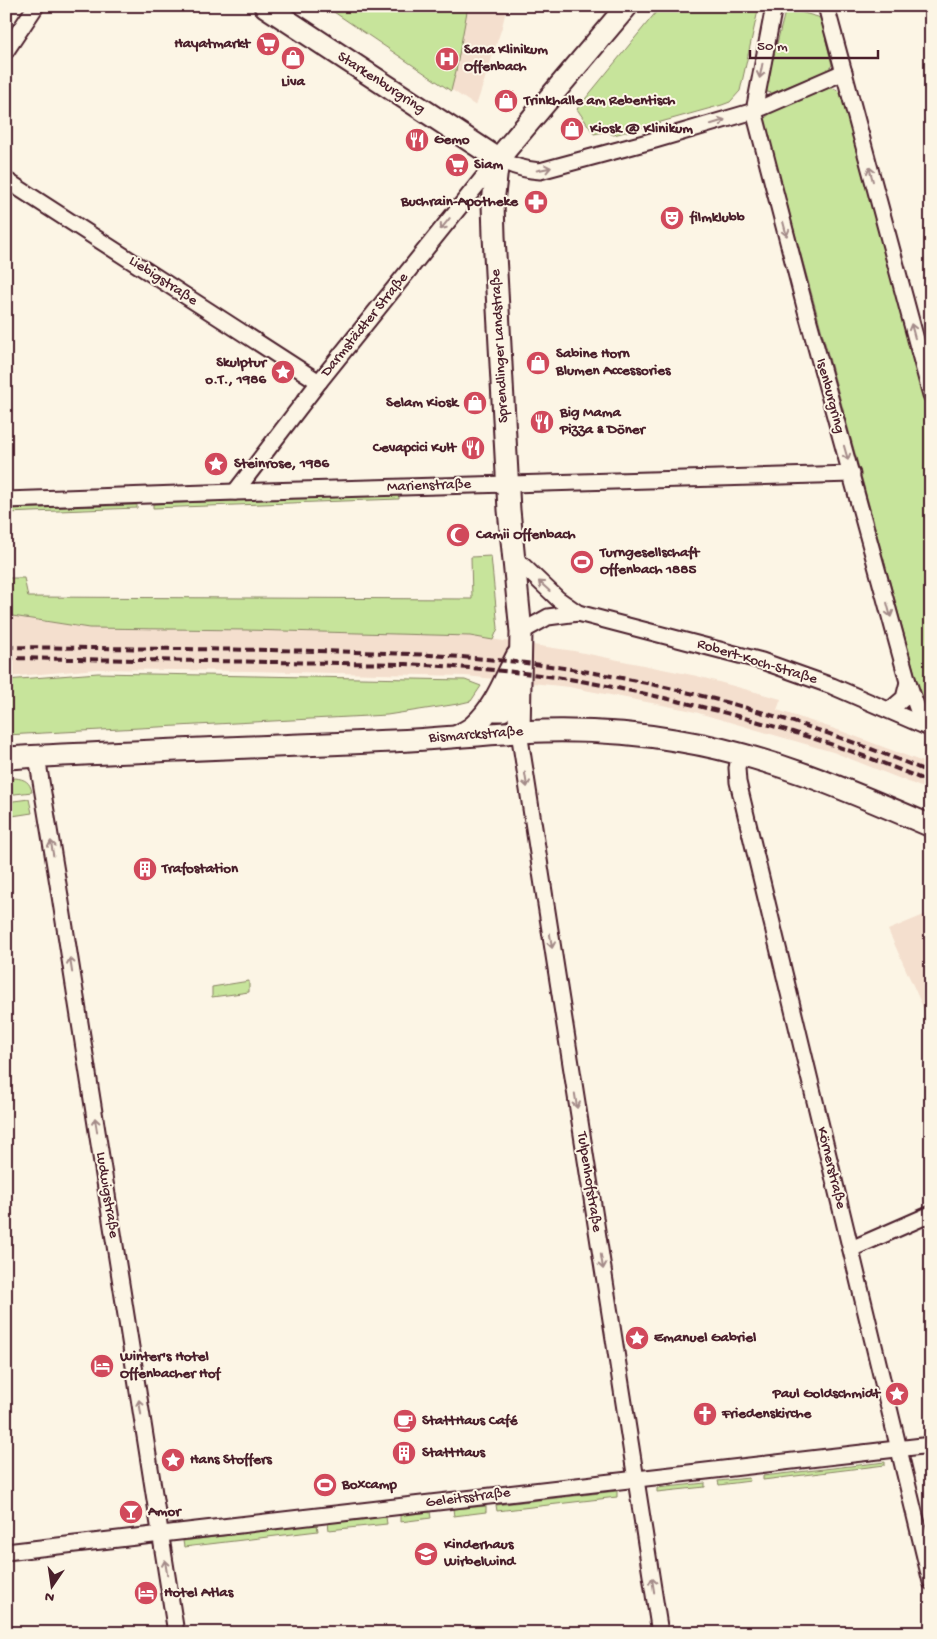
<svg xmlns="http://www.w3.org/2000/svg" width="937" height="1639" font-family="'Gochi Hand',sans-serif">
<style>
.built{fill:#f4dfce}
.green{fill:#c7e49b;stroke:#888263}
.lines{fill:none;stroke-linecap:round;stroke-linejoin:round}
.street-casing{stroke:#4a1f2b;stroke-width:19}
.secondary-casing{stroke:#4a1f2b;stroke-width:25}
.street{stroke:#fcf5e5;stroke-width:15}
.secondary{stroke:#fcf5e5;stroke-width:21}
.rail{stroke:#4a1f2b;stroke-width:4;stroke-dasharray:8 4;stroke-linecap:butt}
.oneway{stroke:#a38a88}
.labels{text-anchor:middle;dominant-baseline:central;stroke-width:4;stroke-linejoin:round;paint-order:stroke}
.poi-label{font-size:15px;font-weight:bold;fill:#4a1f2b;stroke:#fcf5e5;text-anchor:start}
.street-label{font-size:15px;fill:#4a1f2b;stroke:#fcf5e5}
</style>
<rect width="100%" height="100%" fill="#fcf5e5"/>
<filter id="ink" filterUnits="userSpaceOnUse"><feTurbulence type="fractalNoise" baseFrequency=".02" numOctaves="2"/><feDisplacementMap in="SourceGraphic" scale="10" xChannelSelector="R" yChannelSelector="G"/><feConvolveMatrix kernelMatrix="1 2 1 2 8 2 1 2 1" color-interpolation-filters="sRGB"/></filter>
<g filter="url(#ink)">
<!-- built -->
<g class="built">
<path d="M325,6H507L502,27L476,106Z"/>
<path d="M6,615L89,628L246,630L470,636L574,651L697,676L781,699L777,710L841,731L931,765V791L833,752L688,710L569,687L466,676L248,671L97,669L6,677Z"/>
<path d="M931,912V1025L888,930Z"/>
</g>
<!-- green -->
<g class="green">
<path d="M325,6H468L456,71L451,91Z"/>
<path d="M661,6H759L740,91L730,102L722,105L614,135L611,134L608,131L594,134L577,109Z"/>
<path d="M786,8L818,17L821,19L832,65L828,70L772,93L767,92L766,86Z"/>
<path d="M828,88C835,88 838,89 841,95L931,423V716L925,711L764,119L773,111Z"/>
<path d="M399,494V499L153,508V504Z"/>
<path d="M137,505V508L6,513V509Z"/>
<path d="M491,556L498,628L493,640L470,636L246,630L89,628L6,615V578H24L28,597L472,599L471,557Z"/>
<path d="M98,673L465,680L481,686L471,701L458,704L387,715L6,735V680Z"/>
<path d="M15,778C25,779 30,782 32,792L6,795V781Z"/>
<path d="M29,799L32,813L6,817V802Z"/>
<path d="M249,981V992L212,997V987Z"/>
<path d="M885,1462V1465L763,1480V1476Z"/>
<path d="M749,1478L750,1481L719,1485L718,1481Z"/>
<path d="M705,1483V1487L657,1492V1488Z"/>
<path d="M617,1491V1497L497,1511L496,1505Z"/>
<path d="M486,1506V1512L454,1516L453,1509Z"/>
<path d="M430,1512L431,1518L400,1522V1515Z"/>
<path d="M386,1517L387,1524L329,1530L328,1523Z"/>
<path d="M317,1524L318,1531L184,1547L183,1541Z"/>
</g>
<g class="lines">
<!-- street casing -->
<g class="street-casing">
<g id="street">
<path d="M774,6L754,111L805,307L908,682L923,725"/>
<path d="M826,6L931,395"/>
<path d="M6,51L36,6"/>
<path d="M6,180L319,382"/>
<path d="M235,492L319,382L498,159C512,166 524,170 540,171L655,140L754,111L844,72"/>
<path d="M6,500L235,492L852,474"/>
<path d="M513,556L558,599L578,613L762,661L832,686L927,727"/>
<path d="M521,632L548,617L578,613"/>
<path d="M503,696H505L507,697L503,713H495V711Z"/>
<path d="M890,710L904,698L908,682"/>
<path d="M519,732L660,1633"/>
<path d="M740,754L737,768L738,782L931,1582"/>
<path d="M37,757L60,896L176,1633"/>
<path d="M851,1249L931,1214"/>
<path d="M6,1552L931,1445"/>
</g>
</g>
<!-- secondary casing -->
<g class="secondary-casing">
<g id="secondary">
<path d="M265,6L498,159"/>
<path d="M519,732L521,632L509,510L494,236L493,203L498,159L627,6"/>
<path d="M458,736C463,733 470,730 474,726C495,708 505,679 517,656"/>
<path d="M6,758C135,751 264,747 393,741C444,739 494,732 544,731C590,730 636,733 681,741C767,755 850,791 931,826"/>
</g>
</g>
<!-- street -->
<use href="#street" class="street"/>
<!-- secondary -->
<use href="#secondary" class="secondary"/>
<!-- rail -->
<g class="rail">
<path d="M6,647C95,648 183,649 271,650C373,652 476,654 577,670C699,690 818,725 931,773"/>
<path d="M6,658L406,664C462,667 519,671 575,680C599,684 622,689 646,694C743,715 840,743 931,783"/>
</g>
</g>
<!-- one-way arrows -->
<defs><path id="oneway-shaft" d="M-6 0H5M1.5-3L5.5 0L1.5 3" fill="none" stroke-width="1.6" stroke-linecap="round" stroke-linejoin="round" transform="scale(1.25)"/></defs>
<g class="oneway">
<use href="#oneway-shaft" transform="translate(761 71) rotate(101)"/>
<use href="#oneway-shaft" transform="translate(718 122) rotate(-17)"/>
<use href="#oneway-shaft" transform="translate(544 169) rotate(-11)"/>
<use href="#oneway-shaft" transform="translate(871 174) rotate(-105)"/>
<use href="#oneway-shaft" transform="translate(445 224) rotate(129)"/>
<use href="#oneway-shaft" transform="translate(785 229) rotate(75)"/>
<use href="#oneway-shaft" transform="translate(913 331) rotate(-105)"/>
<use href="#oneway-shaft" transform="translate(846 453) rotate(74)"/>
<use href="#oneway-shaft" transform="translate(544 586) rotate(-138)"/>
<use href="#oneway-shaft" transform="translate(889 610) rotate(75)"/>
<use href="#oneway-shaft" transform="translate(526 780) rotate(81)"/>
<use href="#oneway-shaft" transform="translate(52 848) rotate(-100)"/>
<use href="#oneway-shaft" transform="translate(551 941) rotate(81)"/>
<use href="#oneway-shaft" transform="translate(71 965) rotate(-99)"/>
<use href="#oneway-shaft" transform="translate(576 1101) rotate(81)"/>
<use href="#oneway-shaft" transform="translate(96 1125) rotate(-99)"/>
<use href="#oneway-shaft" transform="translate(602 1262) rotate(81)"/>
<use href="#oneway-shaft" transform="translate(140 1407) rotate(-99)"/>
<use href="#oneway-shaft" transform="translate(166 1567) rotate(-99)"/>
<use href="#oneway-shaft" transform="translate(653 1585) rotate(-99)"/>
</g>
</g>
<!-- icons -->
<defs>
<g id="supermarket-disc" transform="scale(1.25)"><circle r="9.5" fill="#d1495b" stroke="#fcf5e5"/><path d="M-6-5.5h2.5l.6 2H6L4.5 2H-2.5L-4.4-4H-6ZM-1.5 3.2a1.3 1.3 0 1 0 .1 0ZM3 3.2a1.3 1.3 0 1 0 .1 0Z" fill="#fff"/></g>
<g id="shop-disc" transform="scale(1.25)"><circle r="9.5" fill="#d1495b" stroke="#fcf5e5"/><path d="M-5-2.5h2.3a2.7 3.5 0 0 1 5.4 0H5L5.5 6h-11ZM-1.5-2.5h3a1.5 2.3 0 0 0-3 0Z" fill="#fff"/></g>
<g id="hospital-disc" transform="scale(1.25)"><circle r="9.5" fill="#d1495b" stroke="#fcf5e5"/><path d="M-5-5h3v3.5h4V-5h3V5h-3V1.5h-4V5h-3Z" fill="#fff"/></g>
<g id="restaurant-disc" transform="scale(1.25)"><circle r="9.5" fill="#d1495b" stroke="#fcf5e5"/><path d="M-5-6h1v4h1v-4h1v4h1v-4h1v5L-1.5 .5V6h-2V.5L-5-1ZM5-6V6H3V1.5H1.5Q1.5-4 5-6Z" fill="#fff"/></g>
<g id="pharmacy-disc" transform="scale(1.25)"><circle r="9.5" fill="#d1495b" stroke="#fcf5e5"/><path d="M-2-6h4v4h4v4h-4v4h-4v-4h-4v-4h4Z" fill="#fff"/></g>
<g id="theatre-disc" transform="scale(1.25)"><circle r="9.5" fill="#d1495b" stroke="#fcf5e5"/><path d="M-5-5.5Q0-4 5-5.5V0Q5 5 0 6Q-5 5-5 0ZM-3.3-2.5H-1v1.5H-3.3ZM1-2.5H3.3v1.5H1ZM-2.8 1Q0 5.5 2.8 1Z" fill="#fff"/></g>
<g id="sight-disc" transform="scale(1.25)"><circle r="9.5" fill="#d1495b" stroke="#fcf5e5"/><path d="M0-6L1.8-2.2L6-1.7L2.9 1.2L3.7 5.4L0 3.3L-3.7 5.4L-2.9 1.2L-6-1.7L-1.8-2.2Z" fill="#fff"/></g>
<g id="mosque-disc" transform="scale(1.25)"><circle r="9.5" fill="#d1495b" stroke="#fcf5e5"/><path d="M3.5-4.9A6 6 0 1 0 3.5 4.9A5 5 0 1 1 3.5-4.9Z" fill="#fff"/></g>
<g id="stadium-disc" transform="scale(1.25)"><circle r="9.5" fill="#d1495b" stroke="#fcf5e5"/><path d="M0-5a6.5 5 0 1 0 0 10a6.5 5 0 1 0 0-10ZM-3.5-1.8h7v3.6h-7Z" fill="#fff"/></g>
<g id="building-disc" transform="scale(1.25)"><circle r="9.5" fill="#d1495b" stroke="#fcf5e5"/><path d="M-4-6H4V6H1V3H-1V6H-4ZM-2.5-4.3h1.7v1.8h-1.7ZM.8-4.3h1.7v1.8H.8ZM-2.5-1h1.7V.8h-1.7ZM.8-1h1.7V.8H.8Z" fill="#fff"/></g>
<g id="hotel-disc" transform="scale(1.25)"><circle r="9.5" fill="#d1495b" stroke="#fcf5e5"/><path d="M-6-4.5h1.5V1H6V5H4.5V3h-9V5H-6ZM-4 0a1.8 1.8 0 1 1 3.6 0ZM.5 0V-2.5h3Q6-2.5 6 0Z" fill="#fff"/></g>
<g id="church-disc" transform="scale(1.25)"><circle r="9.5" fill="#d1495b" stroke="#fcf5e5"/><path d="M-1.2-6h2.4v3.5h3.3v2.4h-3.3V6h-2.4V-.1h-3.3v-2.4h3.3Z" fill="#fff"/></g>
<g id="cafe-disc" transform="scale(1.25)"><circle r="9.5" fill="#d1495b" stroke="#fcf5e5"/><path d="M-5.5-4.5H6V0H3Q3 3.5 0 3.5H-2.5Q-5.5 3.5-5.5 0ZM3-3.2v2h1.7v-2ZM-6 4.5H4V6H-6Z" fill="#fff"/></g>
<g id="bar-disc" transform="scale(1.25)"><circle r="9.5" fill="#d1495b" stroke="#fcf5e5"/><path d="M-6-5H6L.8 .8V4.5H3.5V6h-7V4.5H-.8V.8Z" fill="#fff"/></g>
<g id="school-disc" transform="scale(1.25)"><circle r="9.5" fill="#d1495b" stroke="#fcf5e5"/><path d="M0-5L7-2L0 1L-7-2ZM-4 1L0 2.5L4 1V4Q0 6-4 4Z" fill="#fff"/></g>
</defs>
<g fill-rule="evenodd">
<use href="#supermarket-disc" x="268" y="44"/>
<use href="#shop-disc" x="293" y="58"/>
<use href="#hospital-disc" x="447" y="59"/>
<use href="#shop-disc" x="506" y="101"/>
<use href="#shop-disc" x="572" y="129"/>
<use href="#restaurant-disc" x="417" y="140"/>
<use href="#supermarket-disc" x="457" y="165"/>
<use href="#pharmacy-disc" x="536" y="202"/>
<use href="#theatre-disc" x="672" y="218"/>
<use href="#shop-disc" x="538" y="363"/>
<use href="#sight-disc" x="283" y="372"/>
<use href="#shop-disc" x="475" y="403"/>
<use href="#restaurant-disc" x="542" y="422"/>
<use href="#restaurant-disc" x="473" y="448"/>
<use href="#sight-disc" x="216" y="464"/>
<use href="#mosque-disc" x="458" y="535"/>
<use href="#stadium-disc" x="582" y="562"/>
<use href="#building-disc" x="145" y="869"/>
<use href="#sight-disc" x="637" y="1338"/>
<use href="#hotel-disc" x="102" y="1366"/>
<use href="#sight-disc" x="897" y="1394"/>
<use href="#church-disc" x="705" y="1414"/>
<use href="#cafe-disc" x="405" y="1421"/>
<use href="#building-disc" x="404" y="1453"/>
<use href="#sight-disc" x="173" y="1460"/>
<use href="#stadium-disc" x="325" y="1485"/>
<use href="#bar-disc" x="131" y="1512"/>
<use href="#school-disc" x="426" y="1554"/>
<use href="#hotel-disc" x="146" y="1593"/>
</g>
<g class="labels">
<!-- poi labels -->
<g class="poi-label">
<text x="250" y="44" text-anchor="end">Hayatmarkt</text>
<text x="464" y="50">Sana Klinikum<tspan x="464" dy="17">Offenbach</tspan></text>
<text x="293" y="82" text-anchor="middle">Liva</text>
<text x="524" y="101">Trinkhalle am Rebentisch</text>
<text x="590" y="129">Kiosk @ Klinikum</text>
<text x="434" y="140">Gemo</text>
<text x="474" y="165">Siam</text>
<text x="518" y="202" text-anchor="end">Buchrain-Apotheke</text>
<text x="690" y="218">filmklubb</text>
<text x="556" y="354">Sabine Horn<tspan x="556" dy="17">Blumen Accessories</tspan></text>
<text x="266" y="363" text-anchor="end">Skulptur<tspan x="266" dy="17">o.T., 1986</tspan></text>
<text x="458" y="403" text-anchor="end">Selam Kiosk</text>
<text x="560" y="413">Big Mama<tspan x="560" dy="17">Pizza &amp; Döner</tspan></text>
<text x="456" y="448" text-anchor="end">Cevapcici Kult</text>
<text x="234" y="464">Steinrose, 1986</text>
<text x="476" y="535">Camii Offenbach</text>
<text x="600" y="553">Turngesellschaft<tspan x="600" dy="17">Offenbach 1885</tspan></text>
<text x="162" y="869">Trafostation</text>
<text x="654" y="1338">Emanuel Gabriel</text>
<text x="120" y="1357">Winter's Hotel<tspan x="120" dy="17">Offenbacher Hof</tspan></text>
<text x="880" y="1394" text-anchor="end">Paul Goldschmidt</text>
<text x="722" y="1414">Friedenskirche</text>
<text x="422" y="1421">StattHaus Café</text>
<text x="422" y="1453">StattHaus</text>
<text x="190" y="1460">Hans Stoffers</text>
<text x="342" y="1485">Boxcamp</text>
<text x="148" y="1512">Amor</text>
<text x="444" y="1545">Kinderhaus<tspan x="444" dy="17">Wirbelwind</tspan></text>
<text x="164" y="1593">Hotel Atlas</text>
</g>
<!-- street labels -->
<g class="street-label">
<text transform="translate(381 83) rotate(33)">Starkenburgring</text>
<text transform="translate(163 281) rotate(33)">Liebigstraße</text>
<text transform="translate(365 325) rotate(-51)">Darmstädter Straße</text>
<text transform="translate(500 346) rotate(-93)">Sprendlinger Landstraße</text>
<text transform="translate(830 396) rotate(75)">Isenburgring</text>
<text transform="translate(429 486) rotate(-2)">Marienstraße</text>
<text transform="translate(757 662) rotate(17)">Robert-Koch-Straße</text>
<text transform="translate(476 735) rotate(-4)">Bismarckstraße</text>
<text transform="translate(831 1168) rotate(76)">Körnerstraße</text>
<text transform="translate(589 1182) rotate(81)">Tulpenhofstraße</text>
<text transform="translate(107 1195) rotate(81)">Ludwigstraße</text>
<text transform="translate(468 1498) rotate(-7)">Geleitsstraße</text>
</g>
</g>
<!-- margin -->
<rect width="937" height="1639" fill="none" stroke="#fcf5e5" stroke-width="25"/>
<rect x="12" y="12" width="912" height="1614" fill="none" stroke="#4a1f2b" stroke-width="2" filter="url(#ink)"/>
<!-- north arrow -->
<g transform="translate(52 1586) rotate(193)" stroke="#fcf5e5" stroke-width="4" paint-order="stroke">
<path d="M0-4L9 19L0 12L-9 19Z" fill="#4a1f2b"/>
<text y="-8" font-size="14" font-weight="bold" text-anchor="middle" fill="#4a1f2b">N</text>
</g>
<!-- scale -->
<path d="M750 50v8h128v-8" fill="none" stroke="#4a1f2b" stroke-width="2.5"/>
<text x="757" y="50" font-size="15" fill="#4a1f2b" stroke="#fcf5e5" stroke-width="4" paint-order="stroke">50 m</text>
</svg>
